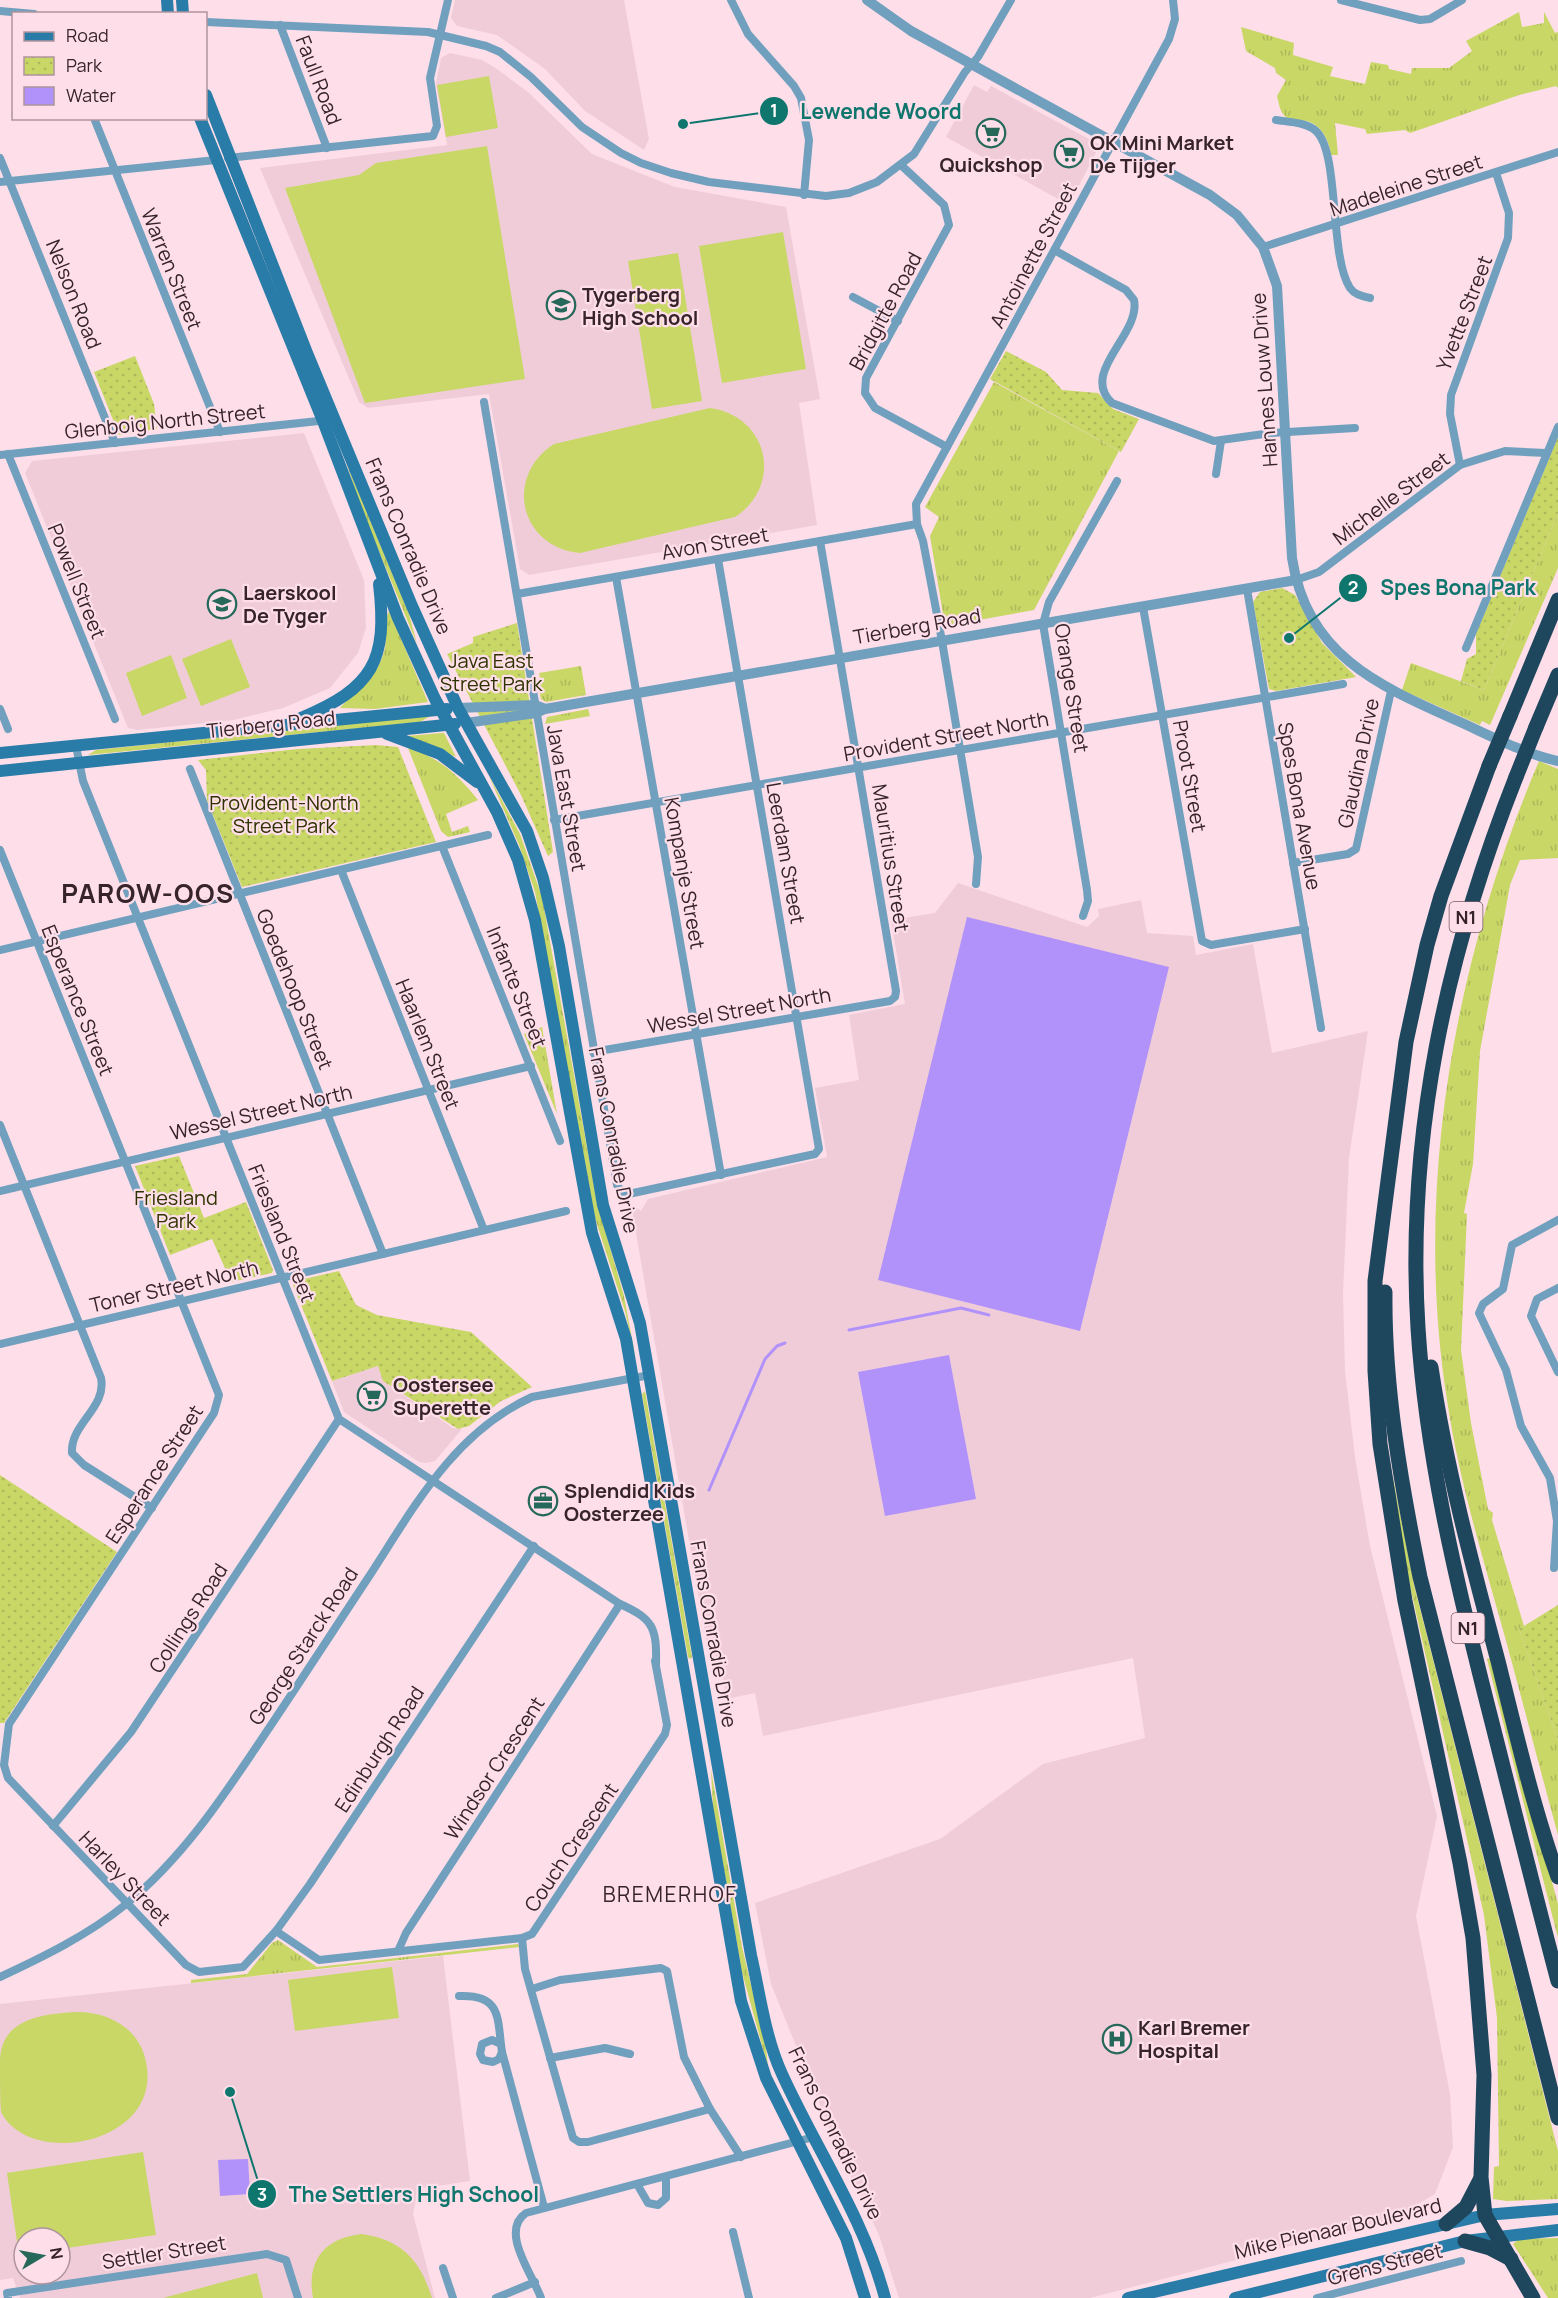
<svg xmlns="http://www.w3.org/2000/svg" width="1558" height="2298" font-family="Manrope,sans-serif">
<style>
.built{fill:#f0ccd9;fill-rule:evenodd}
.grass{fill:url(#grass-tufts)}
.park{fill:url(#park-dots)}
.pitch{fill:#c8d766}
.water{fill:#b092fa}
.lines{fill:none;stroke-linecap:round;stroke-linejoin:round}
.stream{stroke:#b092fa;stroke-width:3}
.minor{stroke:#70a0bd;stroke-width:8}
.tertiary{stroke:#70a0bd;stroke-width:10}
.secondary{stroke:#297ca7;stroke-width:12}
.motorway{stroke:#1e475e;stroke-width:15}
.motorway-bridge{stroke:#1e475e;stroke-width:15}
.labels{text-anchor:middle;dominant-baseline:central;stroke-width:4.5;stroke-linejoin:round;paint-order:stroke}
.shield{fill:#fedee9;stroke:#735c64;stroke-width:1.5}
.shield-label{font-size:18px;font-weight:bold;fill:#37242b}
.street-label{font-size:20px;fill:#37242b;stroke:#fedee9}
.poi-label{font-size:20px;font-weight:bold;fill:#37242b;stroke:#fedee9;text-anchor:start}
.park-label{font-size:20px;fill:#2d3200;stroke:#fedee9}
.neighbourhood-label{font-size:21px;letter-spacing:1.5px;fill:#37242b;stroke:#fedee9}
.district-label{font-size:26px;font-weight:bold;letter-spacing:1.5px;fill:#37242b;stroke:#fedee9}
.leader{fill:none;stroke:#0f766e;stroke-width:2}
.callout-dot{fill:#0f766e;stroke:#fedee9;stroke-width:2}
.mark-label{font-size:18px;text-anchor:middle;font-weight:bold;fill:#fff}
.callout-label{font-size:21px;text-anchor:middle;font-weight:bold;fill:#0f766e;stroke:#fedee9;stroke-width:4.5;stroke-linejoin:round;paint-order:stroke}
</style>
<defs>
<pattern id="grass-tufts" width="24" height="20" patternUnits="userSpaceOnUse" patternTransform="scale(1.5)"><rect width="24" height="20" fill="#c8d766"/><path d="M3 7l-1-3M5 7V3M7 7l1-3M15 17l-1-3M17 17v-4M19 17l1-3" fill="none" stroke="#acb859"/></pattern>
<pattern id="park-dots" width="8" height="8" patternUnits="userSpaceOnUse" patternTransform="scale(1.5)"><rect width="8" height="8" fill="#c8d766"/><path d="M2 2h.1M6 6h.1" fill="none" stroke="#acb859" stroke-width="1.8" stroke-linecap="round"/></pattern>
</defs>
<rect width="100%" height="100%" fill="#fedee9"/>
<!-- built -->
<g class="built">
<path d="M455,0H624L649,139L644,150L585,111L545,69L497,35L457,26L451,18Z"/>
<path d="M450,53L482,60L497,69L528,92L592,154L675,187L786,207L820,399L799,403L817,525L529,575L520,569L489,394L368,408L359,402L260,168L447,145L436,84L441,58Z"/>
<path d="M974,85L987,92L991,86L1100,145L1069,205L946,137Z"/>
<path d="M304,433L364,580L366,628L358,653L330,688L283,708L234,720L137,730L128,728L25,473L32,461Z"/>
<path d="M958,883L1087,927L1099,916L1098,909L1141,900L1147,933L1193,936L1196,955L1253,944L1272,1053L1368,1031L1349,1158L1343,1294L1345,1371L1355,1457L1370,1546L1437,1816L1416,1916L1450,2094L1453,2147L1435,2194L1391,2220L1090,2298H899L879,2235L837,2147L771,1984L755,1903L940,1839L1043,1764L1145,1738L1133,1658L763,1736L755,1693L717,1701V1698L725,1689L720,1659L708,1651L631,1204L641,1211L648,1199L827,1157L815,1088L859,1080L849,1015L905,1004L891,920L935,913Z"/>
<path d="M378,1366L383,1381L453,1428L462,1429L435,1461L426,1463L419,1462L344,1412L332,1381Z"/>
<path d="M443,1956L470,2181L418,2189L413,2214L435,2298H20L13,2278L0,2280V2004ZM24,2238H60V2274H24Z"/>
</g>
<!-- grass -->
<g class="grass">
<path d="M1519,12L1522,27L1544,23V12L1555,33L1558,32V88L1556,86L1519,95L1410,133L1405,130L1367,134L1365,129L1335,123L1338,155H1331C1329,141 1323,126 1307,121C1301,120 1292,121 1287,118C1280,113 1279,104 1277,96L1286,80L1276,73L1275,68L1246,51L1241,27L1294,43L1293,55L1333,67L1330,76L1365,84L1371,62L1388,65L1389,69L1411,74L1412,68H1449L1472,51L1466,41Z"/>
<path d="M994,382L1119,451L1034,610L945,626L930,536L939,517L925,507Z"/>
<path d="M346,462L409,614L417,644L360,505Z"/>
<path d="M1558,513V568L1490,725L1482,721L1480,725L1402,690L1411,663L1484,690Z"/>
<path d="M389,611L428,702L375,709L340,708C358,688 379,676 385,648C387,637 384,620 389,611Z"/>
<path d="M581,666L586,695L546,702L541,699L537,679L540,678L539,673Z"/>
<path d="M588,709L590,716L545,724L547,717Z"/>
<path d="M413,717H429L420,722L88,755L96,750Z"/>
<path d="M444,733L456,757L407,736L442,733Z"/>
<path d="M408,748C439,757 458,775 478,800L446,814L452,832L468,826L470,832L448,837L441,831Z"/>
<path d="M1539,761L1558,769V858L1520,860L1510,885L1480,1051L1473,1164L1464,1213L1467,1214L1461,1350L1471,1423L1488,1509L1493,1513L1492,1520L1524,1626L1519,1629L1558,1740V1835C1540,1769 1523,1703 1505,1637C1483,1558 1459,1481 1447,1400C1413,1185 1455,959 1539,761Z"/>
<path d="M489,776L520,834L542,897L597,1203L624,1296L636,1360L625,1311L595,1218L535,892L519,845Z"/>
<path d="M542,1027L557,1114L524,1034Z"/>
<path d="M645,1391L692,1657L690,1659L688,1657L642,1394Z"/>
<path d="M1393,1478L1414,1585L1558,2151V2199L1507,2201L1493,2199L1494,2167L1499,2166L1497,2018L1484,1915L1408,1577L1391,1479Z"/>
<path d="M1491,1658L1558,1904V1938L1487,1659Z"/>
<path d="M698,1695L742,1947L766,2047L768,2067L742,1972L713,1807L711,1770Z"/>
<path d="M278,1940L317,1967L518,1944L520,1947L191,1983V1980L247,1974L272,1943Z"/>
<path d="M1558,2238V2298H1548L1513,2244L1519,2239Z"/>
</g>
<!-- park -->
<g class="park">
<path d="M1006,351L1046,372L1062,390L1098,393L1113,409L1139,419L1121,452L990,379Z"/>
<path d="M135,356L154,404L157,429L119,435L94,372Z"/>
<path d="M1558,437V513L1484,690L1461,681L1467,659L1476,654V634Z"/>
<path d="M1282,588L1295,595L1322,643L1356,677L1276,691L1269,689L1253,602L1260,592Z"/>
<path d="M517,623L553,852L548,856L521,795L447,654L473,643V637Z"/>
<path d="M376,745L398,747L436,842L242,887L207,800L206,770L198,760L298,749Z"/>
<path d="M179,1156L204,1218L246,1202L273,1270L272,1273L231,1282L212,1239L170,1255L135,1166Z"/>
<path d="M339,1271L356,1305L377,1315L471,1332L532,1387L501,1401L469,1426L458,1429L383,1381L378,1366L332,1381L293,1285L295,1281Z"/>
<path d="M0,1475L117,1552L4,1723H0Z"/>
<path d="M1558,1605V1740L1519,1629Z"/>
</g>
<!-- pitch -->
<g class="pitch">
<path d="M489,76L498,128L446,137L437,85Z"/>
<path d="M487,146L525,379L365,403L285,188L359,175L376,163Z"/>
<path d="M783,232L806,369L722,383L699,246Z"/>
<path d="M678,253L702,401L652,409L628,261Z"/>
<path d="M710,408C768,416 784,485 735,517L580,553C519,547 504,476 554,444Z"/>
<path d="M231,639L250,687L201,706L182,659Z"/>
<path d="M171,655L187,698L142,716L126,673Z"/>
<path d="M392,1967L399,2018L295,2031L288,1980Z"/>
<path d="M77,2012C112,2012 143,2031 147,2068C157,2145 29,2168 1,2112C0,2100 0,2075 0,2062C0,2018 43,2014 77,2012Z"/>
<path d="M143,2152L156,2235L60,2249V2238H24V2255H19L7,2173Z"/>
<path d="M362,2234C402,2240 420,2260 432,2298H313C306,2260 325,2238 362,2234Z"/>
<path d="M257,2273L263,2298H163Z"/>
</g>
<!-- water -->
<g class="water">
<path d="M967,917L1169,967L1080,1331L878,1280Z"/>
<path d="M949,1355L976,1499L885,1516L858,1372Z"/>
<path d="M248,2159L250,2194L220,2196L218,2160Z"/>
</g>
<g class="lines">
<!-- stream -->
<g class="stream">
<path d="M849,1330L961,1308L989,1315"/>
<path d="M709,1490L765,1359L777,1346L785,1343"/>
</g>
<!-- minor -->
<g class="minor">
<path d="M731,0L748,34L794,86L801,98L809,140L804,195"/>
<path d="M1341,0L1420,20L1430,19L1462,0"/>
<path d="M0,11L34,14"/>
<path d="M206,22L428,32L486,46L500,52L531,77L582,127L621,153L641,163L671,173L709,182L826,196L849,193L877,182L914,154L965,72L978,57L1011,0"/>
<path d="M280,25L327,148"/>
<path d="M94,118L220,432"/>
<path d="M1276,120C1288,122 1306,122 1316,131C1340,153 1329,256 1350,288C1355,295 1362,296 1370,298"/>
<path d="M0,158L115,443"/>
<path d="M228,158L433,136L437,126L430,78L448,0"/>
<path d="M902,166L944,205L949,225L866,378L865,393L875,408L947,447"/>
<path d="M0,182L216,160"/>
<path d="M1263,247L1558,152"/>
<path d="M1056,251L1126,290L1134,300C1141,335 1079,372 1112,403L1214,441L1271,433L1355,428"/>
<path d="M853,297L898,321"/>
<path d="M484,402L617,1185L624,1195L815,1154L819,1149L718,559"/>
<path d="M8,454L115,719"/>
<path d="M0,455L328,420"/>
<path d="M1460,465L1450,414L1451,395L1508,238L1509,213L1496,173"/>
<path d="M1216,474L1221,441"/>
<path d="M616,577L721,1175"/>
<path d="M1296,580L1319,572L1460,465L1505,451L1546,453"/>
<path d="M1247,589L1321,1028"/>
<path d="M517,594L917,524"/>
<path d="M1143,607L1202,941L1211,945L1305,929"/>
<path d="M1466,648L1558,427"/>
<path d="M0,709L8,729"/>
<path d="M76,746L83,781L339,1419L620,1604C653,1619 657,1627 656,1665"/>
<path d="M190,769L383,1254"/>
<path d="M554,820L1343,684"/>
<path d="M442,846L560,1141"/>
<path d="M0,850L219,1395L214,1413L9,1724L4,1765L8,1778L186,1965L199,1972L243,1967L276,1931L310,1884L534,1546"/>
<path d="M1293,863L1348,854L1356,849L1391,691"/>
<path d="M341,870L484,1230"/>
<path d="M976,884L978,857L942,641L923,541L917,524L916,504L1169,39L1175,19L1173,0"/>
<path d="M1083,916L1088,901L1087,890L1043,624L1049,602L1117,481"/>
<path d="M0,950L488,835"/>
<path d="M593,1052L890,1001L895,997L896,991L820,541"/>
<path d="M0,1125L101,1378C107,1408 70,1424 72,1453L84,1465L152,1508"/>
<path d="M0,1191L531,1066"/>
<path d="M1558,1288L1537,1299L1531,1316L1558,1372"/>
<path d="M0,1344L566,1211"/>
<path d="M1554,1568L1557,1521L1550,1478L1521,1426L1506,1370L1479,1313L1483,1304L1503,1289L1512,1245L1558,1220"/>
<path d="M53,1826L131,1732L339,1419"/>
<path d="M276,1931L319,1960L522,1938L532,1934L665,1734L667,1725L655,1661"/>
<path d="M522,1938L525,1969L573,2138L579,2142H588L710,2109"/>
<path d="M398,1951L406,1933L620,1604"/>
<path d="M0,1977C43,1957 88,1935 125,1905C182,1859 223,1797 263,1737C298,1685 333,1631 368,1578C413,1509 453,1433 532,1397L650,1375"/>
<path d="M532,1989L560,1980L661,1968L667,1971L684,2057L710,2109L741,2157"/>
<path d="M459,1996C503,1994 497,2020 502,2052L499,2059L493,2062L483,2060L480,2054L482,2044L492,2040L499,2043"/>
<path d="M502,2052L544,2207"/>
<path d="M550,2058L605,2048L630,2054"/>
<path d="M637,2184L648,2203L658,2205L666,2198V2177"/>
<path d="M733,2232L749,2298"/>
<path d="M443,2268L453,2298"/>
<path d="M8,2298L7,2293L267,2254L286,2260L298,2298"/>
<path d="M496,2298L535,2282"/>
<path d="M541,2298C533,2275 499,2231 526,2213L814,2137"/>
<path d="M1317,2298L1461,2261"/>
</g>
<!-- tertiary -->
<g class="tertiary">
<path d="M867,0L911,31L1210,195L1237,215L1263,247L1277,286L1292,558C1307,656 1379,686 1460,722C1491,736 1525,754 1558,761"/>
<path d="M458,708L535,705L545,709"/>
<path d="M466,723L536,713L545,709L1296,580"/>
</g>
<!-- secondary -->
<g class="secondary">
<path d="M167,0L168,14"/>
<path d="M182,0L183,14"/>
<path d="M206,95L307,353L412,606L458,708L527,831L543,878L559,946L603,1205L640,1323L751,1955C760,1994 765,2037 782,2074C816,2149 864,2218 885,2298"/>
<path d="M200,118L323,421L398,618L435,699L497,812L518,860L535,920L592,1233L626,1339L741,2001L766,2078L846,2238L865,2298"/>
<path d="M301,718C373,688 388,661 379,584"/>
<path d="M387,734L440,754L477,782"/>
<path d="M0,753L447,709"/>
<path d="M0,771L455,724"/>
<path d="M1128,2298L1485,2215L1558,2209"/>
<path d="M1235,2298L1465,2241L1558,2230"/>
</g>
<!-- motorway -->
<g class="motorway">
<path d="M1510,716L1558,600"/>
<path d="M1536,727L1558,675"/>
<path d="M1489,766L1441,896L1427,945L1406,1042L1375,1281V1371L1380,1444L1405,1601L1460,1863L1473,1938L1484,2075L1481,2177L1485,2215L1533,2298"/>
<path d="M1516,777C1446,954 1406,1137 1418,1328C1426,1454 1455,1576 1486,1699C1510,1793 1533,1887 1558,1981"/>
<path d="M1385,1292C1384,1388 1401,1484 1420,1577L1558,2118"/>
<path d="M1431,1367C1446,1467 1472,1564 1498,1661C1516,1733 1533,1807 1558,1877"/>
<path d="M1446,2224L1466,2207L1480,2180"/>
<path d="M1465,2241L1490,2248L1511,2259"/>
</g>
<!-- motorway-bridge -->
<g class="motorway-bridge">
<path d="M1489,766L1510,716"/>
<path d="M1516,777L1536,727"/>
</g>
</g>
<!-- icons -->
<defs>
<g id="supermarket-ring" transform="scale(1.5)"><circle r="9.5" fill="#fedee9" stroke="#26695a" stroke-width="1.5"/><path d="M-6-5.5h2.5l.6 2H6L4.5 2H-2.5L-4.4-4H-6ZM-1.5 3.2a1.3 1.3 0 1 0 .1 0ZM3 3.2a1.3 1.3 0 1 0 .1 0Z" fill="#26695a"/></g>
<g id="school-ring" transform="scale(1.5)"><circle r="9.5" fill="#fedee9" stroke="#26695a" stroke-width="1.5"/><path d="M0-5L7-2L0 1L-7-2ZM-4 1L0 2.5L4 1V4Q0 6-4 4Z" fill="#26695a"/></g>
<g id="office-ring" transform="scale(1.5)"><circle r="9.5" fill="#fedee9" stroke="#26695a" stroke-width="1.5"/><path d="M-6-3h4V-5.5h4V-3h4V5H-6ZM-1-4.5V-3h2v-1.5ZM-6 0V1H6V0Z" fill="#26695a"/></g>
<g id="hospital-ring" transform="scale(1.5)"><circle r="9.5" fill="#fedee9" stroke="#26695a" stroke-width="1.5"/><path d="M-5-5h3v3.5h4V-5h3V5h-3V1.5h-4V5h-3Z" fill="#26695a"/></g>
</defs>
<g fill-rule="evenodd">
<use href="#supermarket-ring" x="991" y="133"/>
<use href="#supermarket-ring" x="1069" y="153"/>
<use href="#school-ring" x="561" y="305"/>
<use href="#school-ring" x="222" y="604"/>
<use href="#supermarket-ring" x="372" y="1396"/>
<use href="#office-ring" x="543" y="1501"/>
<use href="#hospital-ring" x="1117" y="2039"/>
</g>
<g class="labels">
<!-- shield labels -->
<g class="shield">
<rect x="1449.5" y="902" width="33" height="30" rx="4.5"/>
<rect x="1451.5" y="1613" width="33" height="30" rx="4.5"/>
</g>
<g class="shield-label">
<text x="1466" y="917">N1</text>
<text x="1468" y="1628">N1</text>
</g>
<!-- street labels -->
<g class="street-label">
<text transform="translate(319 80) rotate(69)">Faull Road</text>
<text transform="translate(1406 185) rotate(-18)">Madeleine Street</text>
<text transform="translate(1033 255) rotate(-62)">Antoinette Street</text>
<text transform="translate(172 269) rotate(68)">Warren Street</text>
<text transform="translate(74 294) rotate(68)">Nelson Road</text>
<text transform="translate(885 311) rotate(-62)">Bridgitte Road</text>
<text transform="translate(1464 313) rotate(-69)">Yvette Street</text>
<text transform="translate(1264 380) rotate(-94)">Hannes Louw Drive</text>
<text transform="translate(165 421) rotate(-6)">Glenboig North Street</text>
<text transform="translate(1391 498) rotate(-37)">Michelle Street</text>
<text transform="translate(715 543) rotate(-10)">Avon Street</text>
<text transform="translate(409 546) rotate(67)">Frans Conradie Drive</text>
<text transform="translate(77 581) rotate(68)">Powell Street</text>
<text transform="translate(917 626) rotate(-10)">Tierberg Road</text>
<text transform="translate(1072 688) rotate(81)">Orange Street</text>
<text transform="translate(271 724) rotate(-6)">Tierberg Road</text>
<text transform="translate(946 736) rotate(-10)">Provident Street North</text>
<text transform="translate(1358 763) rotate(-78)">Glaudina Drive</text>
<text transform="translate(1190 776) rotate(80)">Proot Street</text>
<text transform="translate(567 798) rotate(80)">Java East Street</text>
<text transform="translate(1300 806) rotate(80)">Spes Bona Avenue</text>
<text transform="translate(786 853) rotate(80)">Leerdam Street</text>
<text transform="translate(891 858) rotate(81)">Mauritius Street</text>
<text transform="translate(685 873) rotate(80)">Kompanje Street</text>
<text transform="translate(517 987) rotate(68)">Infante Street</text>
<text transform="translate(295 989) rotate(68)">Goedehoop Street</text>
<text transform="translate(78 1000) rotate(68)">Esperance Street</text>
<text transform="translate(739 1010) rotate(-10)">Wessel Street North</text>
<text transform="translate(428 1044) rotate(68)">Haarlem Street</text>
<text transform="translate(261 1112) rotate(-13)">Wessel Street North</text>
<text transform="translate(614 1140) rotate(79)">Frans Conradie Drive</text>
<text transform="translate(282 1233) rotate(68)">Friesland Street</text>
<text transform="translate(174 1286) rotate(-13)">Toner Street North</text>
<text transform="translate(154 1474) rotate(-57)">Esperance Street</text>
<text transform="translate(188 1618) rotate(-57)">Collings Road</text>
<text transform="translate(714 1634) rotate(80)">Frans Conradie Drive</text>
<text transform="translate(303 1646) rotate(-57)">George Starck Road</text>
<text transform="translate(379 1749) rotate(-57)">Edinburgh Road</text>
<text transform="translate(494 1768) rotate(-57)">Windsor Crescent</text>
<text transform="translate(571 1847) rotate(-56)">Couch Crescent</text>
<text transform="translate(125 1878) rotate(46)">Harley Street</text>
<text transform="translate(836 2133) rotate(64)">Frans Conradie Drive</text>
<text transform="translate(1338 2228) rotate(-13)">Mike Pienaar Boulevard</text>
<text transform="translate(164 2252) rotate(-9)">Settler Street</text>
<text transform="translate(1385 2264) rotate(-14)">Grens Street</text>
</g>
<!-- poi labels -->
<g class="poi-label">
<text x="1090" y="142">OK Mini Market<tspan x="1090" dy="23">De Tijger</tspan></text>
<text x="991" y="164" text-anchor="middle">Quickshop</text>
<text x="582" y="294">Tygerberg<tspan x="582" dy="23">High School</tspan></text>
<text x="243" y="592">Laerskool<tspan x="243" dy="23">De Tyger</tspan></text>
<text x="393" y="1384">Oostersee<tspan x="393" dy="23">Superette</tspan></text>
<text x="564" y="1490">Splendid Kids<tspan x="564" dy="23">Oosterzee</tspan></text>
<text x="1138" y="2027">Karl Bremer<tspan x="1138" dy="23">Hospital</tspan></text>
</g>
<!-- park labels -->
<g class="park-label">
<text x="491" y="660">Java East<tspan x="491" dy="23">Street Park</tspan></text>
<text x="284" y="802">Provident-North<tspan x="284" dy="23">Street Park</tspan></text>
<text x="176" y="1197">Friesland<tspan x="176" dy="23">Park</tspan></text>
</g>
<!-- neighbourhood labels -->
<g class="neighbourhood-label">
<text x="670" y="1894">BREMERHOF</text>
</g>
<!-- district labels -->
<g class="district-label">
<text x="148" y="893">PAROW-OOS</text>
</g>
</g>
<!-- callouts -->
<path class="leader" d="M683 124L774 111M1289 638L1353 588M230 2092L262 2194"/>
<g class="callout-dot">
<circle cx="683" cy="124" r="6"/>
<circle cx="1289" cy="638" r="6"/>
<circle cx="230" cy="2092" r="6"/>
<circle cx="774" cy="111" r="15"/>
<circle cx="1353" cy="588" r="15"/>
<circle cx="262" cy="2194" r="15"/>
</g>
<g class="mark-label">
<text x="774" y="117">1</text>
<text x="1353" y="594">2</text>
<text x="262" y="2201">3</text>
</g>
<g class="callout-label">
<text x="881" y="119">Lewende Woord</text>
<text x="1458" y="595">Spes Bona Park</text>
<text x="414" y="2202">The Settlers High School</text>
</g>
<!-- legend -->
<rect x="12" y="12" width="195" height="108" fill="#fedee9" stroke="#ae949d" stroke-width="1.5"/>
<rect x="24" y="32" width="30" height="9" fill="#297ca7" stroke="#ae949d" stroke-width="1.5"/>
<text x="66" y="42" font-size="18" fill="#37242b">Road</text>
<rect x="24" y="57" width="30" height="18" fill="url(#park-dots)" stroke="#ae949d" stroke-width="1.5"/>
<text x="66" y="72" font-size="18" fill="#37242b">Park</text>
<rect x="24" y="87" width="30" height="18" fill="#b092fa" stroke="#ae949d" stroke-width="1.5"/>
<text x="66" y="102" font-size="18" fill="#37242b">Water</text>
<!-- north arrow -->
<g transform="translate(42 2256) rotate(80)"><circle r="28" fill="#fedee9" stroke="#ae949d" stroke-width="1.5"/>
<path d="M0-4.5L10 22L0 15L-10 22Z" fill="#26695a"/>
<text y="-9" font-size="16" font-weight="bold" text-anchor="middle" fill="#37242b">N</text>
</g>
</svg>
